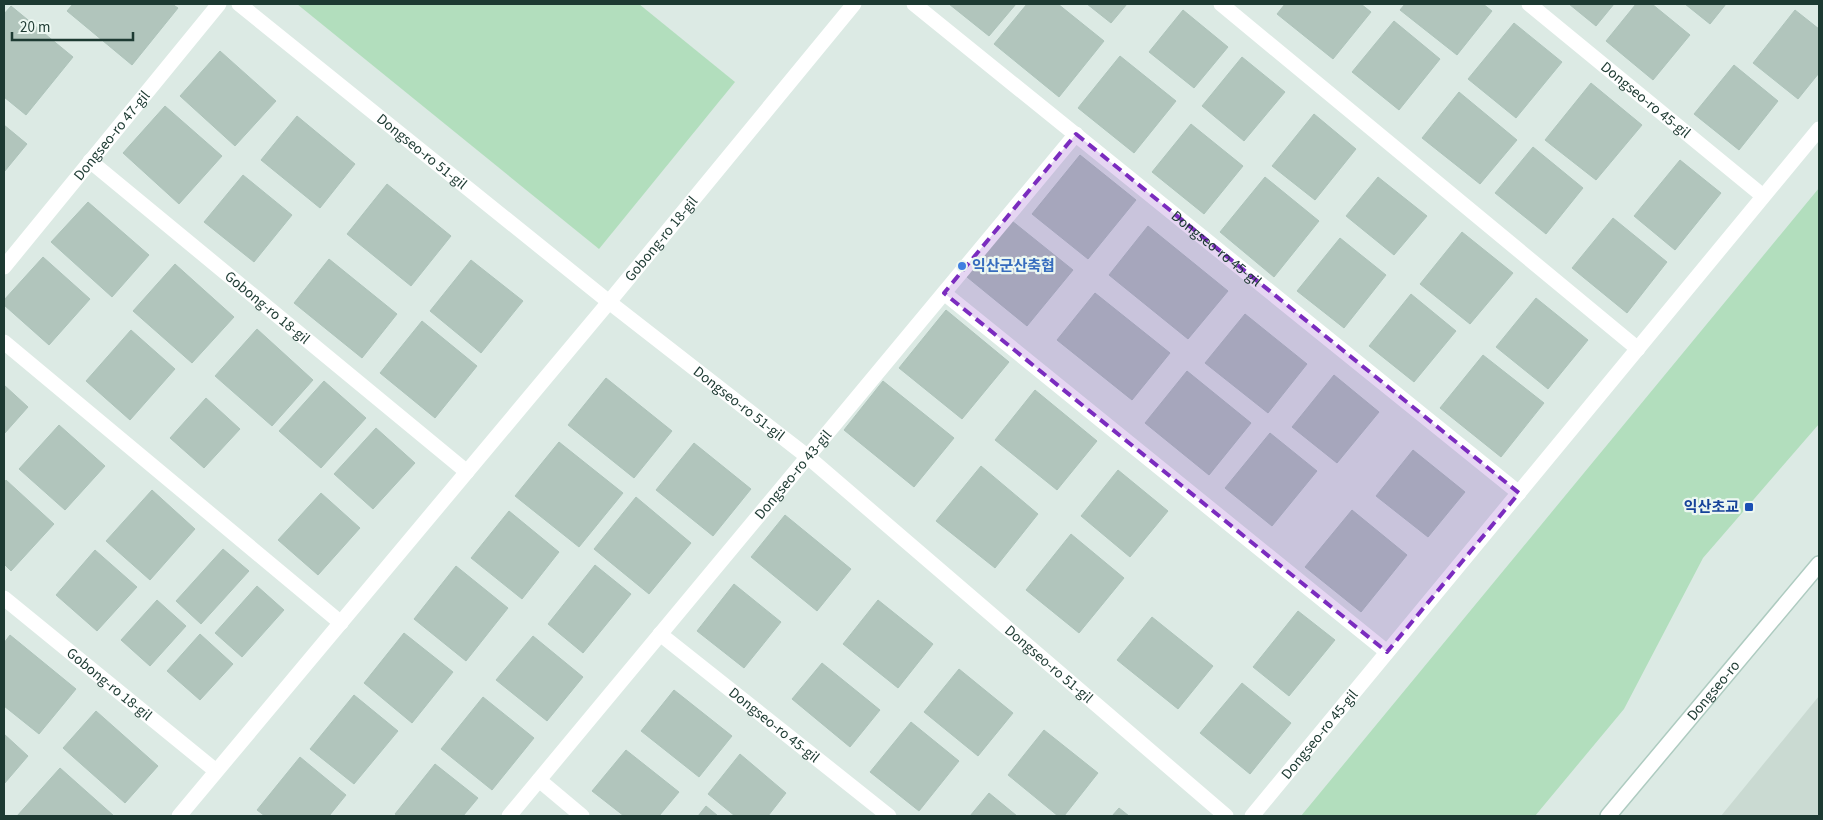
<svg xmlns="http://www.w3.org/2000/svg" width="1823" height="820" font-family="'Source Sans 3','Noto Sans KR',sans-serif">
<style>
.built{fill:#cadad2}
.green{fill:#b2debd}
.building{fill:#b1c5bc;stroke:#aec4bb}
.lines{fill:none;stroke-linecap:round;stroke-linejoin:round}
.secondary-casing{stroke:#aecbc0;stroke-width:18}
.street{stroke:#fff;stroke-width:15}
.secondary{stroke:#fff;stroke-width:15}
.marked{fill:#7b2cbf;fill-opacity:0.2;stroke:#7b2cbf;stroke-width:4;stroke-dasharray:10 6;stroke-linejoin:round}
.shop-dot{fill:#3f7fe0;stroke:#ecf7f1;stroke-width:2}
.transit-dot{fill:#1a4fb4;stroke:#ecf7f1;stroke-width:2}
.labels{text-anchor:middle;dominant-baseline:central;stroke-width:4.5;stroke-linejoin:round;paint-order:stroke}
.street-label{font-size:15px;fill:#1d3a32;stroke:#ecf7f1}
.shop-label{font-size:15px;font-weight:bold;fill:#366cbe;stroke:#ecf7f1;text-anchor:start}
.transit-label{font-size:15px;font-weight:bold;fill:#164399;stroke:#ecf7f1;text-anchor:end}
</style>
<rect width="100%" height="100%" fill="#dceae4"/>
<!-- built -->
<path class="built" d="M1819,696V816H1721Z"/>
<!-- green -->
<g class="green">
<path d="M297,4H639L735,82L599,249Z"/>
<path d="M1819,188V424L1703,558L1624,709L1535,816H1301Z"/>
</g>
<!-- building -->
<g class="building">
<path d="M73,4H172L178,8L132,65L67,11Z"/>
<path d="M949,4H1016L989,36Z"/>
<path d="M1027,4H1058L1104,41L1059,97L994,44Z"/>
<path d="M1087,4H1127L1111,23Z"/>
<path d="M1285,4H1361L1371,12L1333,59L1277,14Z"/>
<path d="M1405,4H1483L1492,11L1457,55L1400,10Z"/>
<path d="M1569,4H1614L1596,26Z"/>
<path d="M1636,4H1652L1690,35L1653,80L1606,41Z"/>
<path d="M1685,4H1726L1710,24Z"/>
<path d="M11,6L73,57L26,115L4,97V14Z"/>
<path d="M1183,10L1228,47L1194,88L1149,52Z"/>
<path d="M1795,10L1819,29V73L1798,99L1753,63Z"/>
<path d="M1394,21L1440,59L1399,110L1352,72Z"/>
<path d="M1514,23L1562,62L1516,118L1468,79Z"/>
<path d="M220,51L276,101L235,146L180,96Z"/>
<path d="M1120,56L1176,101L1134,153L1078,108Z"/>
<path d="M1242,57L1285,92L1244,141L1202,106Z"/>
<path d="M1734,65L1778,101L1739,150L1694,114Z"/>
<path d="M1591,83L1642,125L1596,180L1545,140Z"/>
<path d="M1459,92L1517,140L1480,184L1422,138Z"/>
<path d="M165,106L222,156L179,204L123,153Z"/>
<path d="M1314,114L1356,149L1315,200L1272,166Z"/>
<path d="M297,116L355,164L320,208L261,160Z"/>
<path d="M1191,124L1243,166L1204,214L1152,172Z"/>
<path d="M4,125L27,144L4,172Z"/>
<path d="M1533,147L1583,188L1546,234L1495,193Z"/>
<path d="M1080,155L1136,200L1088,259L1032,214Z"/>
<path d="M1680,160L1721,193L1675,250L1634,216Z"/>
<path d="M243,175L292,215L254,262L204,222Z"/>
<path d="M1265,177L1319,221L1274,277L1220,232Z"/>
<path d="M1378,177L1427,216L1394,255L1346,216Z"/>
<path d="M387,184L451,236L411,286L347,234Z"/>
<path d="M88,202L149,255L112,297L51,242Z"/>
<path d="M1613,218L1667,262L1627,313L1572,268Z"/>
<path d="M1012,221L1073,270L1027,326L967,277Z"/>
<path d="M1148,226L1228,291L1188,339L1109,275Z"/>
<path d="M1462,232L1513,273L1470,324L1420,284Z"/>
<path d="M1340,238L1386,275L1344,328L1297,291Z"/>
<path d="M43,257L90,299L49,345L4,305V300Z"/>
<path d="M329,259L397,314L362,358L294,303Z"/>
<path d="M471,260L523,301L481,353L430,311Z"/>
<path d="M175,264L234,317L192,363L133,311Z"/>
<path d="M1095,293L1170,353L1132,400L1057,340Z"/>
<path d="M1411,294L1456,331L1414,382L1369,346Z"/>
<path d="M1536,298L1588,340L1548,389L1496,347Z"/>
<path d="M946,310L1009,362L962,419L899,368Z"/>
<path d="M1245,314L1307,364L1268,413L1205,363Z"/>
<path d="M422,321L477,366L435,418L380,373Z"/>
<path d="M257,329L313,380L272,426L215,376Z"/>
<path d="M131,330L175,369L130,420L86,381Z"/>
<path d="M1483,355L1544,403L1501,457L1440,408Z"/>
<path d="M1187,371L1251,423L1209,475L1145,423Z"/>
<path d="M1334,375L1379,412L1337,463L1292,427Z"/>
<path d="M606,378L672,431L634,478L568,425Z"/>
<path d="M324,381L366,418L321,468L279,431Z"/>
<path d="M883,381L954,438L914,487L844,430Z"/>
<path d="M4,385L28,407L4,434Z"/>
<path d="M1035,390L1097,441L1057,490L995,440Z"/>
<path d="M206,398L240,429L204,468L170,438Z"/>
<path d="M59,425L105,466L65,510L19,469Z"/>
<path d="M376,428L415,463L373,509L334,474Z"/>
<path d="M1270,433L1317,471L1272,526L1225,488Z"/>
<path d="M559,442L623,493L579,547L515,496Z"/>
<path d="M694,443L751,489L713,536L656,490Z"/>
<path d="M1413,450L1465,492L1428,537L1376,496Z"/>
<path d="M981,466L1038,514L995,568L936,521Z"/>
<path d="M1118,470L1168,511L1130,557L1081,516Z"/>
<path d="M6,480L54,524L11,571L4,564V483Z"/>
<path d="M152,490L195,529L150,580L106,541Z"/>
<path d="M321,493L360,528L318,575L278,540Z"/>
<path d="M636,497L691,543L649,594L594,549Z"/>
<path d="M1352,510L1407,555L1361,612L1305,567Z"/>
<path d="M509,511L559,552L522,599L471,558Z"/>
<path d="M785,515L851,569L817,611L751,557Z"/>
<path d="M1071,534L1124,578L1079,633L1026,590Z"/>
<path d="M223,549L249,571L201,624L176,601Z"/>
<path d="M95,550L137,587L97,631L56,595Z"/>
<path d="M595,565L631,594L583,653L548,624Z"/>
<path d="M456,566L508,608L466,661L414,619Z"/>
<path d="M734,584L781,622L744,668L697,631Z"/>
<path d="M257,586L284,610L242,657L215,633Z"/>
<path d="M157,600L186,626L150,666L121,640Z"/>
<path d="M878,600L933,644L898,688L843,644Z"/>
<path d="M1298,611L1335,640L1289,696L1253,667Z"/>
<path d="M1152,617L1213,666L1178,709L1117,660Z"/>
<path d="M404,633L453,672L412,723L364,683Z"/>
<path d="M200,634L233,664L200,700L167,671Z"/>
<path d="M10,635L76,689L39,734L4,706V643Z"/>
<path d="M533,636L583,677L547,721L496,680Z"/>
<path d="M822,663L880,710L850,747L792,699Z"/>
<path d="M959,669L1013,713L978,756L924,712Z"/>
<path d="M1242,683L1291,723L1250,774L1200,733Z"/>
<path d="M674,690L732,736L699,777L641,731Z"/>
<path d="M354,695L398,731L354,784L310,749Z"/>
<path d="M483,697L534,738L492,790L441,749Z"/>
<path d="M96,711L158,766L125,803L63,748Z"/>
<path d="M911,722L959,761L919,811L870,772Z"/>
<path d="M1044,730L1098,773L1064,816H1058L1008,775Z"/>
<path d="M4,734L28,756L4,784Z"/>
<path d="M626,750L679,792L659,816H624L592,791Z"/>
<path d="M740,754L786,793L768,816H735L708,794Z"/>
<path d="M300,757L346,795L329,816H265L257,810Z"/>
<path d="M435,764L478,798L463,816H398L395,814Z"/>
<path d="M60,768L114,816H17Z"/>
<path d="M989,793L1017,816H970Z"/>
<path d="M706,806L718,816H698Z"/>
<path d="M1119,808L1129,816H1112Z"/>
</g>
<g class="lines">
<!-- secondary casing -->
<g class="secondary-casing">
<g id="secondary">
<path id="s11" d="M1608,816L1819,564"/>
</g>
</g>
<!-- street -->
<g class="street">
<path id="s1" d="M239,4L609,302L808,457L1226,816"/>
<path id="s2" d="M914,4L1519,493"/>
<path d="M1221,4L1638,349"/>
<path id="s3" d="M1529,4L1763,196"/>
<path id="s4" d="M90,161L467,472"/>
<path id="s5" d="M4,267L219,4"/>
<path d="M944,293L1387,652"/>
<path d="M4,342L341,623"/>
<path id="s6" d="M4,598L216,771"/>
<path id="s7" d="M660,634L889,816"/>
<path d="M539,780L582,816"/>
<path id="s8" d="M179,816L609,302L854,4"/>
<path id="s9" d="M509,816L1076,134"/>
<path id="s10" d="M1252,816L1819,129"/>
</g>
<!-- secondary -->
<use href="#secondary" class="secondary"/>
</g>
<!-- marked area -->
<path class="marked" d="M1076,134L1519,493L1387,652L944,293Z"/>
<!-- markers -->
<circle class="shop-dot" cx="962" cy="266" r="5"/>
<rect class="transit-dot" x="1744" y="502" width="10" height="10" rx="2.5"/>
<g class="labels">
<!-- street labels -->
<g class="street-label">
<text stroke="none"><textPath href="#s3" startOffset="151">Dongseo-ro 45-gil</textPath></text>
<text stroke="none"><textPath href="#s5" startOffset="170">Dongseo-ro 47-gil</textPath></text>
<text stroke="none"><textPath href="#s1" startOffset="235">Dongseo-ro 51-gil</textPath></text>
<text stroke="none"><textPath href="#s8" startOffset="752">Gobong-ro 18-gil</textPath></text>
<text stroke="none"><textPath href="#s2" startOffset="389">Dongseo-ro 45-gil</textPath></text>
<text stroke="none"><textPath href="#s4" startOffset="230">Gobong-ro 18-gil</textPath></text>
<text stroke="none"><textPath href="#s1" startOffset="640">Dongseo-ro 51-gil</textPath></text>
<text stroke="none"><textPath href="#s9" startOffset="444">Dongseo-ro 43-gil</textPath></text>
<text stroke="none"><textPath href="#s1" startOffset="1045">Dongseo-ro 51-gil</textPath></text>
<text stroke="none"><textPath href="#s6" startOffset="136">Gobong-ro 18-gil</textPath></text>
<text stroke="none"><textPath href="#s11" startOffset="164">Dongseo-ro</textPath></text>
<text stroke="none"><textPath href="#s7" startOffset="146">Dongseo-ro 45-gil</textPath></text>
<text stroke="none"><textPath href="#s10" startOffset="106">Dongseo-ro 45-gil</textPath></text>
</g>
<!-- shop labels -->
<g class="shop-label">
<text x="972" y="266">익산군산축협</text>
</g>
<!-- transit labels -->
<g class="transit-label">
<text x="1739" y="507">익산초교</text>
</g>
</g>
<!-- border -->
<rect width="1823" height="820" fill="none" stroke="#1d3a32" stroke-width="10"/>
<!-- scale -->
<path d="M12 32v8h121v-8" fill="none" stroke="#1d3a32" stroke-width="2.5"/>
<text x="20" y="32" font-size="15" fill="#1d3a32" stroke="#ecf7f1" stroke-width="4" paint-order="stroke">20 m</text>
</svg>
